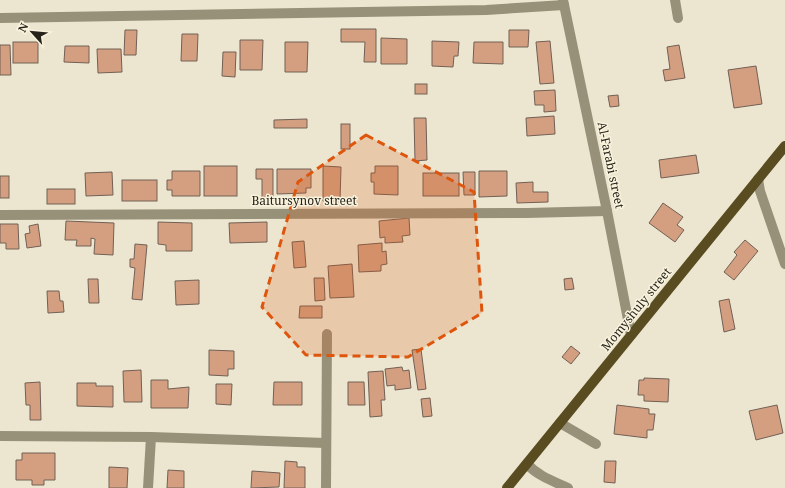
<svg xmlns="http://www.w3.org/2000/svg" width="785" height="488" font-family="'Noto Serif',serif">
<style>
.building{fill:#d39f80;stroke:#726055}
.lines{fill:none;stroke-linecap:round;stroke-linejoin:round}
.minor{stroke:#98917a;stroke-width:10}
.major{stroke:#594c21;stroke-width:10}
.marked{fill:#de560d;fill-opacity:0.2;stroke:#de560d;stroke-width:3;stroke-dasharray:8 5;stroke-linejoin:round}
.labels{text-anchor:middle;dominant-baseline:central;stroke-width:3;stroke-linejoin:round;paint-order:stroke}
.street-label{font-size:12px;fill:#26231b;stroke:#f9f3dd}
</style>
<rect width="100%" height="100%" fill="#ece6d0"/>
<!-- building -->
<g class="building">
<path d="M341,29H376V62H364L365,42H341Z"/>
<path d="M125,30H137L136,55H124Z"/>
<path d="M509,30H529L528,47H509Z"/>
<path d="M182,34H198L197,61H181Z"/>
<path d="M381,38L407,39V64H381Z"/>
<path d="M240,40H263L262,70H240Z"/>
<path d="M432,41L459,42L458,56H454L453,67L432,66Z"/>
<path d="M550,41L554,83L540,84L536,42Z"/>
<rect x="13" y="42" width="25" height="21"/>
<path d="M285,42H308L307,72H285Z"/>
<path d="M474,42H503V64L473,63Z"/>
<path d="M0,45H10L11,75H0Z"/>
<path d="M679,45L685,78L665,81L663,70L670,69L667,47Z"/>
<path d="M65,46H89V63L64,62Z"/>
<path d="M97,49H121L122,72L98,73Z"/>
<path d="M223,52H236L235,77L222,76Z"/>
<path d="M756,66L762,104L734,108L728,70Z"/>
<rect x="415" y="84" width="12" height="10"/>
<path d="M555,90L556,111L544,112V105H535L534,91Z"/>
<path d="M618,95L619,106L610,107L608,96Z"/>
<path d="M554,116L555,134L527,136L526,118Z"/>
<path d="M414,118H426L427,160L415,161Z"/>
<path d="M307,119V128H274V120Z"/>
<rect x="341" y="124" width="9" height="25"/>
<path d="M696,155L699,173L661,178L659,160Z"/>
<rect x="204" y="166" width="33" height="30"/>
<path d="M323,166L341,167L340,201H323Z"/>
<path d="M375,166H398V195L374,194V182H371V173H375Z"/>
<path d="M256,169H273V201H262V179H256Z"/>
<path d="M277,169H311V188H306V193L277,194Z"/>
<path d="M172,171H200V196H172V190H167V180H172Z"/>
<path d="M479,171H507V196L479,197Z"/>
<path d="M112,172L113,195L86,196L85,173Z"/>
<path d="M463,172H475V195H464Z"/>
<rect x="423" y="173" width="36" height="23"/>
<rect x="0" y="176" width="9" height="22"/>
<rect x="122" y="180" width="35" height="21"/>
<path d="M533,182V192H548V202L517,203L516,183Z"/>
<rect x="47" y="189" width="28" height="15"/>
<path d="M663,203L683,217L677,225L684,230L675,242L649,223Z"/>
<path d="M409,218L410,235L402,236L403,242L385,243V237L380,238L379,221Z"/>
<path d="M66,221L114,223L113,255L94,254L95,239L91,238V246H76L77,240H65Z"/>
<path d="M158,222L192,223V251H166V245L158,244Z"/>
<path d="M267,222V242L230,243L229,223Z"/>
<path d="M0,224H18L19,249H6V243H0Z"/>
<path d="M38,224L41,246L27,248L25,234L30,233L29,226Z"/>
<path d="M745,240L758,251L734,280L724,272L737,255L734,252Z"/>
<path d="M304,241L306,267L294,268L292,242Z"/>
<path d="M382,243V252L386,251L387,264L381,265V271L359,272L358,245Z"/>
<path d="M135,244L147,245L142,300L132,299L135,268L130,267V259H134Z"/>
<path d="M352,264L354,297L330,298L328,266Z"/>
<path d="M314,278H324L325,300L315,301Z"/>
<path d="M572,278L574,289L565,290L564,279Z"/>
<path d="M88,279H98L99,303H89Z"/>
<path d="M199,280V304L176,305L175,281Z"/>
<path d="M47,291H59L60,301H63L64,312L48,313Z"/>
<path d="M729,299L735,329L724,332L719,301Z"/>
<path d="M300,306H322V318H299Z"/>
<path d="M571,346L580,353L571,364L562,357Z"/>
<path d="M421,349L426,389L418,390L412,350Z"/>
<path d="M209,350L234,351V369H228V376L209,375Z"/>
<path d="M402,367L403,371L409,370L411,388L395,390V385L387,386L385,369Z"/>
<path d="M141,370L142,402H124L123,371Z"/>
<path d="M383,371L385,400H381L382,416L370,417L368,372Z"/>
<path d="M644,378L669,379L668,402L644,401V395H638L639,380H644Z"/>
<path d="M151,380H168V389L189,387L188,408H151Z"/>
<path d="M40,382L41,420H30V405H26L25,383Z"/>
<path d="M274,382H302V405H273Z"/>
<path d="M348,382H364L365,405H348Z"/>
<path d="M77,383H96V386H113V407L77,406Z"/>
<path d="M216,384H232L231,405L216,404Z"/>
<path d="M430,398L432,416L423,417L421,399Z"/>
<path d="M617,405L649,409V414H655L653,430H647V438L614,434Z"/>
<path d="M777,405L783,433L756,440L749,411Z"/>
<path d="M22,453H55V480H44V485H32V480H16V460H22Z"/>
<path d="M285,461L297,462V467H305V488H284Z"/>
<path d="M605,461H616L615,483L604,482Z"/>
<path d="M109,467L128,468L127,488H109Z"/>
<path d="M168,470L184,471V488H167Z"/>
<path d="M252,471L280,473L279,487L251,488Z"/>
</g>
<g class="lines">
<!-- minor -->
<g class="minor">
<path d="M563,0L607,211L631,335"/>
<path d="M675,0L678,18"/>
<path d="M0,18L486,10L564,5"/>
<path d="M758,179L760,191L785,264"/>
<path d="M0,215L527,213L607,211"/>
<path d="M560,423L596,444"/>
<path d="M0,436L151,437L325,443"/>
<path d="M527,464C538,476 553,481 568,488"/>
<path d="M148,488L151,437"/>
<path d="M326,488L327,334"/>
</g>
<!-- major -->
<path class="major" d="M507,488L785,146"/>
</g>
<!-- marked area -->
<path class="marked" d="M366,135L474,192L482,313L408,357L306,355L262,307L298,182Z"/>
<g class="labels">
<!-- street labels -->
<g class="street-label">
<text transform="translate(611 165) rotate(78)">Al-Farabi street</text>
<text x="304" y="200">Baitursynov street</text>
<text transform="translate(636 309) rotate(-51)">Momyshuly street</text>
</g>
</g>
<!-- north arrow -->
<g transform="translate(32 32) rotate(297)" stroke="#f9f3dd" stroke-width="3" paint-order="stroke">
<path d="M0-3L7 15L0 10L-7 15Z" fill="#26231b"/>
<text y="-6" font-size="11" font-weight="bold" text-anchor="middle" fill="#26231b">N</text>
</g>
</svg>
